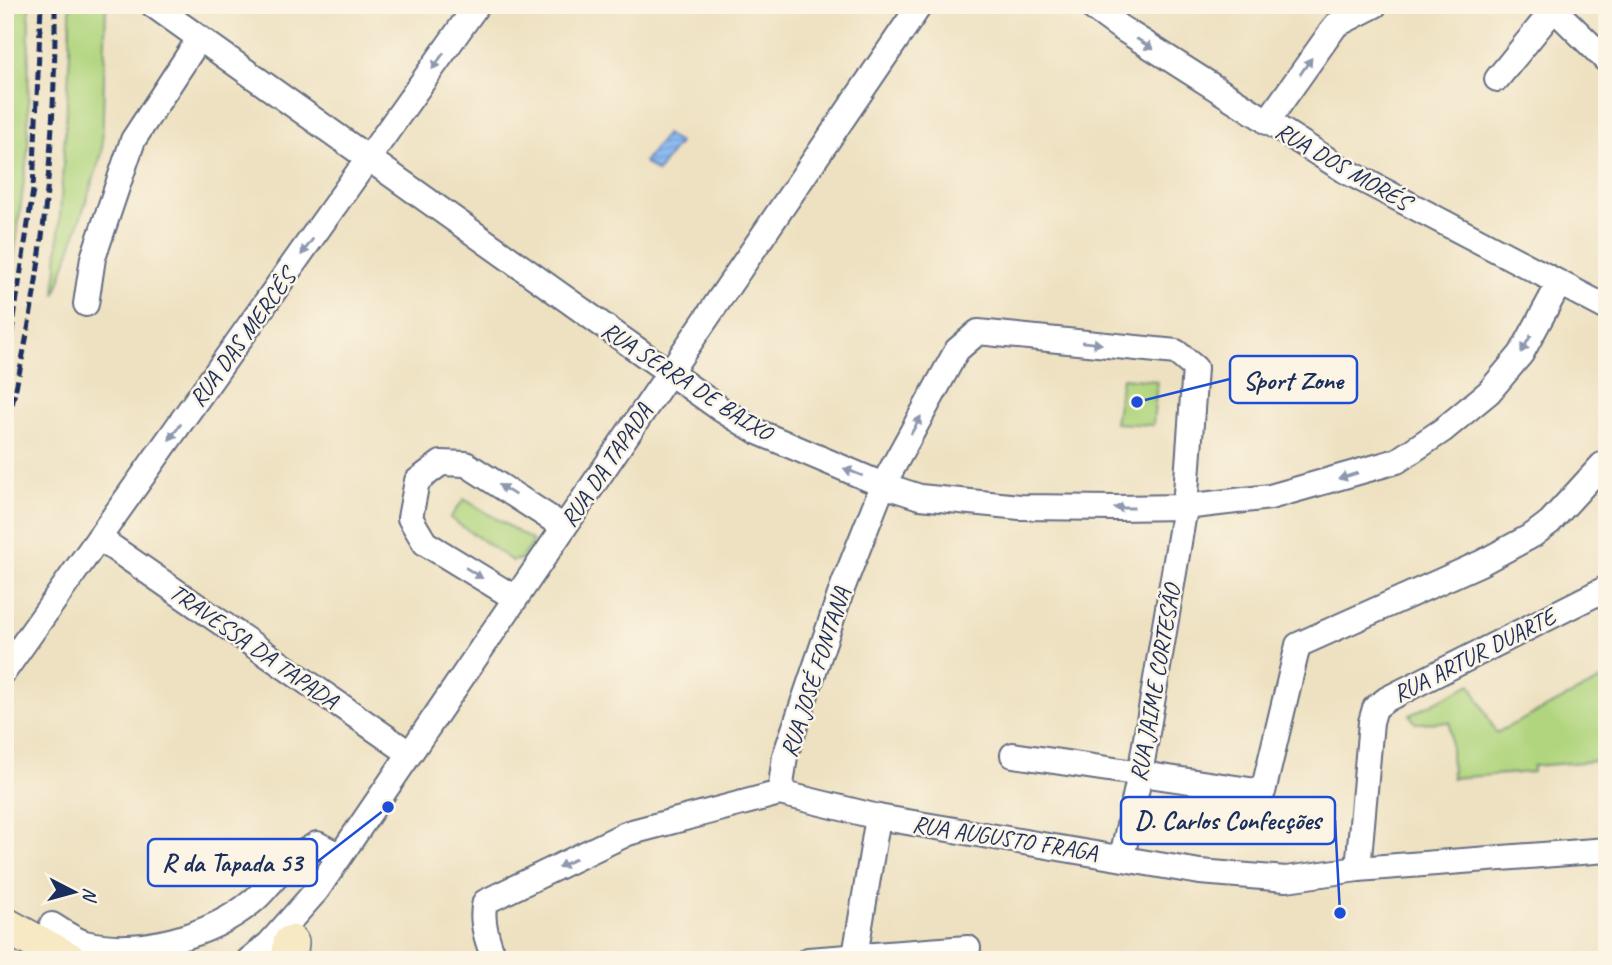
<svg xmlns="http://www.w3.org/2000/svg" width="1612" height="965" font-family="Caveat,sans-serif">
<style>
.green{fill:#b1d57e;stroke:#66826e;stroke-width:2}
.water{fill:url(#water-rules);stroke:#5173a8;stroke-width:2}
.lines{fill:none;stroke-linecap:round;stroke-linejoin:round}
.street-casing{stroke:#656d81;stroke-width:28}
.secondary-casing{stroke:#656d81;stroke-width:38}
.street{stroke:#fff;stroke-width:24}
.secondary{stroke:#f6e9c3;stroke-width:35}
.rail{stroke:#1b2f5e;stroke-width:5;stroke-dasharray:10 5;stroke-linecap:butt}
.oneway{fill:#8d97ae}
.labels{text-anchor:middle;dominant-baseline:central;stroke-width:5;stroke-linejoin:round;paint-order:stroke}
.street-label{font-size:24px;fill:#1b2f5e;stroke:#fcf5e5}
.leader{fill:none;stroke:#1d4ed8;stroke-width:2.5}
.callout-dot{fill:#1d4ed8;stroke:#fcf5e5;stroke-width:2.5}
.callout{fill:#fcf5e5;stroke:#1d4ed8;stroke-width:2.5}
.callout-label{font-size:26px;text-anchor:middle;font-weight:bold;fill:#1b2f5e}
</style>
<defs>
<pattern id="water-rules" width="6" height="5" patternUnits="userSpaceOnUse" patternTransform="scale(1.75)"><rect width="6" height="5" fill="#87b7f2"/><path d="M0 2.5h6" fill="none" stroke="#6e95c7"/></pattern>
</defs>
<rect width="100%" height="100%" fill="#fcf5e5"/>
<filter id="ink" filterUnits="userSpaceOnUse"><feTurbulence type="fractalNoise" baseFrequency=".0143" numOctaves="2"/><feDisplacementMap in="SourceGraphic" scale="14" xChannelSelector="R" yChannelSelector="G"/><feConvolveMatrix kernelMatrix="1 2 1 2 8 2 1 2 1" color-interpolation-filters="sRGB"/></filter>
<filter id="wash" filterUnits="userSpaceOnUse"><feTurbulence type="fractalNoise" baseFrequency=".00686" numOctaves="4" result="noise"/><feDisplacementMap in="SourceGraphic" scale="28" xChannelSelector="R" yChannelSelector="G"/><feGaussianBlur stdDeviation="1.57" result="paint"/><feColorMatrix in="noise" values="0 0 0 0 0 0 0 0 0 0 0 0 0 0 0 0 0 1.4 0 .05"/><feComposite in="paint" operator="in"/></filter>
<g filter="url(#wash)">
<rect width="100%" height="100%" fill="#eee1c1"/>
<!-- green -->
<g class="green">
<path d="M5,5H29L28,150L5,326Z"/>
<path d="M70,5H106L102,153L55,296L70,52Z"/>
<path d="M1122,378L1157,381L1153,425L1115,423Z"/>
<path d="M464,499L533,541L521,559L512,561L450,518Z"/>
<path d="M1607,677V760L1533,766V772L1452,778L1450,722L1415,723L1410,715L1471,684L1496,733Z"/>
</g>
<!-- water -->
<path class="water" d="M666,134L679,143L657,172L644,162Z"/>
</g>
<g filter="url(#ink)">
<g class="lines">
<!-- street casing -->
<g class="street-casing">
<g id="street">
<path d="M153,5L722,410L758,432L883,485L920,497L1020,507L1115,508L1185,507L1270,497L1397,461L1443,430L1489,392L1521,354L1559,284"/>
<path d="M1089,5L1118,26L1344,170L1607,308"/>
<path d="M1550,5L1607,61"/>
<path d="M1497,79L1554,9"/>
<path d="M1267,122L1336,25L1375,5"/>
<path d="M86,304L93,258L133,140L199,39"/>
<path d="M99,538L409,753"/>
<path d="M515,598L425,543L410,518L417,481L441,463L466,464L564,527"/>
<path d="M5,670L477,5"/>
<path d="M1013,755L1263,792L1298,645L1481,563L1533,535L1550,522L1602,465L1607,463"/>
<path d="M780,793L878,817L1200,872L1286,879L1358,869L1607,850"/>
<path d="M1358,869L1371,722L1375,708L1387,699L1607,588"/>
<path d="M52,925C62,931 74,940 85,943C139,956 211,936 253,901C263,893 270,882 279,874C290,862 303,852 317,844L340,856"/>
<path d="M855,956L878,817"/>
<path d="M249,960L269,944L317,890L920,5"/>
<path d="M495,960C488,944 480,919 485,902L628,833L780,793L785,756L843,586L883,485L957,350L978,332L1176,352L1195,368L1185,507L1140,774L1122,857"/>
<path d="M808,960L968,948"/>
</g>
</g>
<!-- secondary casing -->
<g class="secondary-casing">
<g id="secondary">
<path d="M5,925L69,960"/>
<path d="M289,960L291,943"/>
</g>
</g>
<!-- street -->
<use href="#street" class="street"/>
<!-- secondary -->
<use href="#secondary" class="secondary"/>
<!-- rail -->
<g class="rail">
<path d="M5,378L33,190L41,5"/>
<path d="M5,433C41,295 56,148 55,5"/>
</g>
</g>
<!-- one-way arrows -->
<defs><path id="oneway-solid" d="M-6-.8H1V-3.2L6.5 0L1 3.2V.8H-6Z" transform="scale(1.75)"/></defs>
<g class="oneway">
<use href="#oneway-solid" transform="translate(1145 44) rotate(33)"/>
<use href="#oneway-solid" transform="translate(438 61) rotate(125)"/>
<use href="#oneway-solid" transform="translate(1306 66) rotate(-55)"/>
<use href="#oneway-solid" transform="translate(307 247) rotate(126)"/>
<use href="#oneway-solid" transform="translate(1092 343) rotate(6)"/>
<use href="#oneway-solid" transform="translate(1526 344) rotate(119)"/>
<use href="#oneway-solid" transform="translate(916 425) rotate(-61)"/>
<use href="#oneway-solid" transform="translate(175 432) rotate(126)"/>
<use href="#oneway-solid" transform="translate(853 472) rotate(-158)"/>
<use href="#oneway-solid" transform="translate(1348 476) rotate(163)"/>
<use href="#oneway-solid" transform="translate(507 490) rotate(-148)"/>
<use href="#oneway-solid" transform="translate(1124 508) rotate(180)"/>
<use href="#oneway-solid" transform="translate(474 573) rotate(32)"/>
<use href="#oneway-solid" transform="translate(567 863) rotate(154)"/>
</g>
</g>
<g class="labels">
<!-- street labels -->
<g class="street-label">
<text transform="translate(1343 166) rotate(30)">RUA DOS MORÉS</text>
<text transform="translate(242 338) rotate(-54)">RUA DAS MERCÊS</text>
<text transform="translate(687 381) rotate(33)">RUA SERRA DE BAIXO</text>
<text transform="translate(606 465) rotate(-56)">RUA DA TAPADA</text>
<text transform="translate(254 646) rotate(35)">TRAVESSA DA TAPADA</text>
<text transform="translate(1474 655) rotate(-27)">RUA ARTUR DUARTE</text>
<text transform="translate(815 672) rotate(-72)">RUA JOSÉ FONTANA</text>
<text transform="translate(1155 683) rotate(-80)">RUA JAIME CORTESÃO</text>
<text transform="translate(1005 838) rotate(9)">RUA AUGUSTO FRAGA</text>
</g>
</g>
<!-- callouts -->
<path class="leader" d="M1137 402L1230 379M1340 913L1335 820M388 807L317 862"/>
<g class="callout-dot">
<circle cx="1137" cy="402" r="7"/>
<circle cx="1340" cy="913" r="7"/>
<circle cx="388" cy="807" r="7"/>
</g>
<g class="callout">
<rect x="1230" y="356" width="127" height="47" rx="7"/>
<rect x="1121" y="797" width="214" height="47" rx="7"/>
<rect x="148" y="839" width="169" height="47" rx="7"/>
</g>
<g class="callout-label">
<text x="1293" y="389">Sport Zone</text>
<text x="1228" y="829">D. Carlos Confecções</text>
<text x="232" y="871">R da Tapada 53</text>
</g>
<!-- margin -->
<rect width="1612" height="965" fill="none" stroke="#fcf5e5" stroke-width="28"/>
<!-- north arrow -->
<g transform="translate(74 892) rotate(96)" stroke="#fcf5e5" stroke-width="5" paint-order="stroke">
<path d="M0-5L12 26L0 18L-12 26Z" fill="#1b2f5e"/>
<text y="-10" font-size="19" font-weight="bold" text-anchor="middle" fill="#1b2f5e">N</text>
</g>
</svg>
